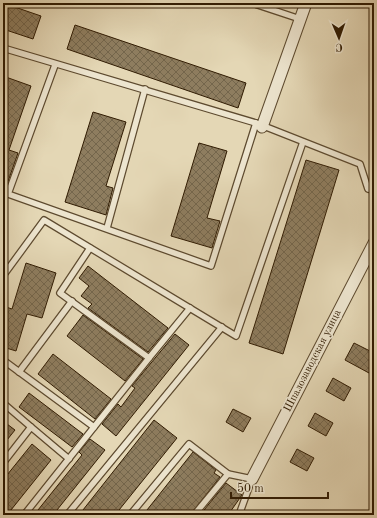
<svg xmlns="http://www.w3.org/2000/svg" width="377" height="518" font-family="'Old Standard TT',serif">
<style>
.building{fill:url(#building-cross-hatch);stroke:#301b02}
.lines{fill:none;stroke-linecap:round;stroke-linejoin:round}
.service-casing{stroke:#5d4a2f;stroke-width:8}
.minor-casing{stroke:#5d4a2f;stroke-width:13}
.service{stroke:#ede5cf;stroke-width:5.5}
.minor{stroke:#ede5cf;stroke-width:11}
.labels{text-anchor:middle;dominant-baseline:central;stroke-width:3.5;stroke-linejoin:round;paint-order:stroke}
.street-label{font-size:11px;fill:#301b02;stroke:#ede5cf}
</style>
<defs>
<pattern id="building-cross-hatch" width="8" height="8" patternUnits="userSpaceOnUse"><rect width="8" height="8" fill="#8e7d5f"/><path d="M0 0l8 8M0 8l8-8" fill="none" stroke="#74664c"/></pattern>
</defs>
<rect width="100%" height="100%" fill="#e4d7b5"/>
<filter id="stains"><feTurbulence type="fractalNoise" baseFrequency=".005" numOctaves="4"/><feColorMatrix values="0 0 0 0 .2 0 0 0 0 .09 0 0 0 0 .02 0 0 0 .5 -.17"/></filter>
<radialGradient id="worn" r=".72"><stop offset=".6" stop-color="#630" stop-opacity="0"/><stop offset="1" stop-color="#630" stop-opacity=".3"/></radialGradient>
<!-- building -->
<g class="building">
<path d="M3,3L41,16L33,39L3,29Z"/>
<path d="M75,25L246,83L238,108L67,49Z"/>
<path d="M3,76L31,86L9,150L18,153L5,190L3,189Z"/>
<path d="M93,112L126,122L106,186L113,188L106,215L65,202Z"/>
<path d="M199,143L227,151L207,218L220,221L212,248L171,236Z"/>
<path d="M306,160L339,170L283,354L249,343Z"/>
<path d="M26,263L56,273L42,318L27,314L16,351L3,347V306L12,309Z"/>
<path d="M88,266L168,328L148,352L88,308L92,304L81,296L89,286L79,278Z"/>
<path d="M83,315L143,359L125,381L67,336Z"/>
<path d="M175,334L189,345L116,436L102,424L118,404L121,407L135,388L132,386Z"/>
<path d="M354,343L374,353V363L369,373L345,360Z"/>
<path d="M53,354L111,399L95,419L38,374Z"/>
<path d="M333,378L351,388L344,401L326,391Z"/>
<path d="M29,393L83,434L72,447L19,407Z"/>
<path d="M233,409L251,418L243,432L226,422Z"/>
<path d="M315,413L333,423L326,436L308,426Z"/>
<path d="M154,420L177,438L115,515H79Z"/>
<path d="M3,421L15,430L3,445Z"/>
<path d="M90,439L105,450L53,515H34L82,455L79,452Z"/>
<path d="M32,444L51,460L7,515H3V480Z"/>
<path d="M297,449L314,458L307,471L290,462Z"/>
<path d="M193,452L216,470L214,473L220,477L190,515H143Z"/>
<path d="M226,483L242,495L228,515H200Z"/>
</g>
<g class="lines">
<!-- service casing -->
<g class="service-casing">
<g id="service">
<path d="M252,3L300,19"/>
<path d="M3,48L256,123L360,164L368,189L374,190"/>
<path d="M55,65L8,194L211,266L256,123"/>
<path d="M107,228L145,89"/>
<path d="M90,248L60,293L149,358L190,308"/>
<path d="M3,276L44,220L236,336L303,142"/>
<path d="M3,360L94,427"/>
<path d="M19,372L72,301"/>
<path d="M3,403L31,427"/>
<path d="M3,463L31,427L69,459"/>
<path d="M24,515L149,358"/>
<path d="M67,515L222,327"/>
<path d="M130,515L189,444L228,474"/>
<path d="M194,515L228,474L252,479L239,515"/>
</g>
</g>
<!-- minor casing -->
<g class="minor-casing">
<g id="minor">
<path d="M262,127L306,3"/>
<path d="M252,479L374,243"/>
</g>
</g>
<!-- service -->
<use href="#service" class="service"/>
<!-- minor -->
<use href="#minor" class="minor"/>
</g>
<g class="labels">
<!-- street labels -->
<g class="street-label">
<text transform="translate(313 361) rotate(-63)">Шпалозаводская улица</text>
</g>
</g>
<!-- margin -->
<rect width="377" height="518" fill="none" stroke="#e4d7b5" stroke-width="16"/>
<rect x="4" y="4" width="369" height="510" fill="none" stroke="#301b02" stroke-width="2"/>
<rect x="8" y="8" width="361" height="502" fill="none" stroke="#301b02"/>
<!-- north arrow -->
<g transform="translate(339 38) rotate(178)" stroke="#ede5cf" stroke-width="3" paint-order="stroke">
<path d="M0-3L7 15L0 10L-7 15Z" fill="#301b02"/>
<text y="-6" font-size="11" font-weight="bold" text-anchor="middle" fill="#301b02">С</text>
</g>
<!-- scale -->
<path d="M231 492v6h97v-6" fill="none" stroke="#301b02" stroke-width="2"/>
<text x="237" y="492" font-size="12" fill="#301b02" stroke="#ede5cf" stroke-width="3" paint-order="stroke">50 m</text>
<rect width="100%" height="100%" filter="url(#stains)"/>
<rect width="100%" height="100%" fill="url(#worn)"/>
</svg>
